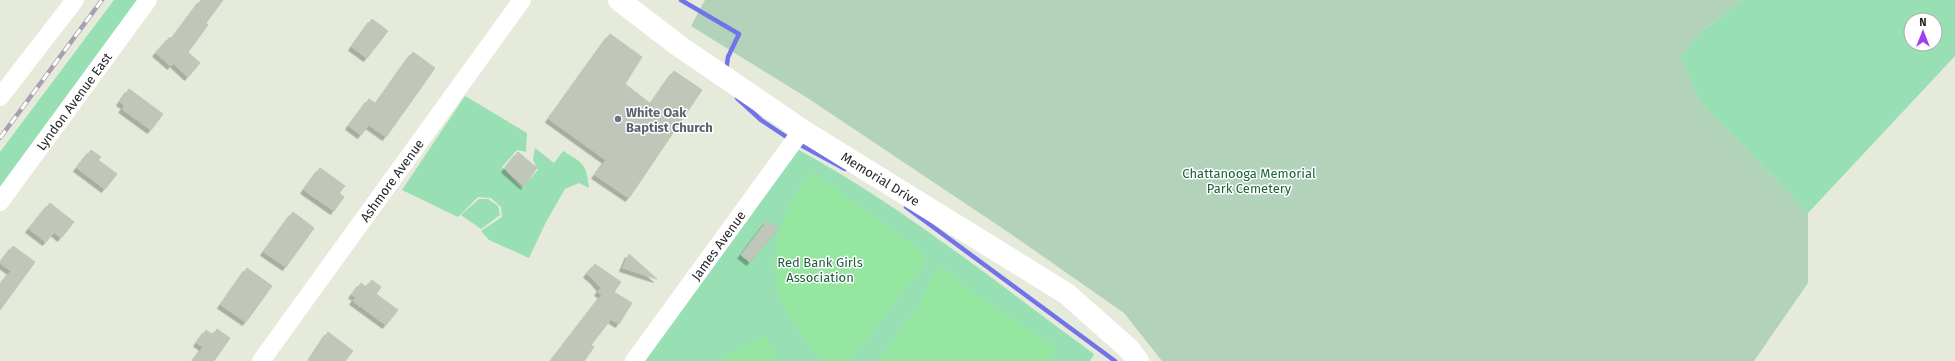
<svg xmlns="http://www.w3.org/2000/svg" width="1955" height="361" font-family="'Fira Sans',sans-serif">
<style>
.green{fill:#98dfb3;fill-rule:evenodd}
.cemetery{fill:#b2d3ba}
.pitch{fill:#94e6a0}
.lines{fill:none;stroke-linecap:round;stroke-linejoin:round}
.stream{stroke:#7173e9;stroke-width:4.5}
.building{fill:#c1c6ba;stroke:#bfc5b4;filter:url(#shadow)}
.minor{stroke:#fff;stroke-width:18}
.tertiary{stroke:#fff;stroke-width:22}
.rail-casing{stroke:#a99eb2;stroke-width:4.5}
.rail{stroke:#fff;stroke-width:3;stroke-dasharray:9;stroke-linecap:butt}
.worship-dot{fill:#6b7280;stroke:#fff;stroke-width:1.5}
.labels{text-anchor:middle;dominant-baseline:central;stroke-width:3;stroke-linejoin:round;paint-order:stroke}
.street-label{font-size:13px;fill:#282828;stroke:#fff}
.worship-label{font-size:13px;font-weight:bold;fill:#5b616d;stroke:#fff;text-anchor:start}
.park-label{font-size:13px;fill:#1c623f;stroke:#fff}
</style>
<defs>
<filter id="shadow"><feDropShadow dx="-3.5" dy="3.5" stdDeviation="0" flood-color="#0004"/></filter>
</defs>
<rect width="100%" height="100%" fill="#e6eada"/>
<!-- green -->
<g class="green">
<path d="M114,0H140L0,189V152Z"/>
<path d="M1742,0H1955V56L1808,213L1700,102L1679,56L1704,30ZM1911,20H1935V44H1911Z"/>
<path d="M465,96L527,133L526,152L517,150L502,167L522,188L538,170L533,160L535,148L554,163L563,151C584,164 586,163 589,188L579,183L565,189L546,222L529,258L489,240L481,231L502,217L501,207L491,198L478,197L458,217L402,190Z"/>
<path d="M795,148C901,205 997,283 1094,354L1090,361H638Z"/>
<path d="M479,199H488L498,206L500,215L481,229L461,215Z"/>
</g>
<!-- cemetery -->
<path class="cemetery" d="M705,0H1742L1704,30L1680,56L1700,102L1808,213V283L1754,361H1162L1124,313L1008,232L809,99L691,26Z"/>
<!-- pitch -->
<g class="pitch">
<path d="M810,171L922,251L924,264L850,361H825L819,357C808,342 796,328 787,312C759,262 783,214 810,171Z"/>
<path d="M941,268L951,273L955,280L1057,348L1049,361H878L921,301L934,274Z"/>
<path d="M766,336L777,361H721L727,354Z"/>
</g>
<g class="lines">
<!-- stream -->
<g class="stream">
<path d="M681,0L739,34L728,57L726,71"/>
<path d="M737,98L761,120L791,140"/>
<path d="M797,143L845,169"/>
<path d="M906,207L1115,361"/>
</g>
</g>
<!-- building -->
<g class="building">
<path d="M201,0H223L206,23L208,25L188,52L200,63L188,77L173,63L171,66L156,53L170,37L172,39Z"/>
<path d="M372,19L388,31L367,58L352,47Z"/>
<path d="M610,34L642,57L625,84L651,104L674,71L702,90L629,198L595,175L606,160L549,119Z"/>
<path d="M413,52L435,68L386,137L369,125L361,135L349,126L369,99L376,104Z"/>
<path d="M129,89L163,114L151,130L122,109L125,106L120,102Z"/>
<path d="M91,150L101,157L98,160L117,174L105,189L77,168Z"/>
<path d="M518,152L537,168L524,186L505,169Z"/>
<path d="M320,168L345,186L339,193L344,197L334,211L304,190Z"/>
<path d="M50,203L74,222L61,238L54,232L46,242L29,229Z"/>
<path d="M293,212L314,228L286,267L264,252Z"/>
<path d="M767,221L778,229L750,262L741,255Z"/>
<path d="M13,246L35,262L0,310V285L11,271L0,263Z"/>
<path d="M629,254L657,279L623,268Z"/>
<path d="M595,264L621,282L614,292L632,303L619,324L611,319L591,345L594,347L584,361H551L602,295L598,292L601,288L594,280L587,274Z"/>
<path d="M247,268L272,286L246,322L221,305Z"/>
<path d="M372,280L381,287L376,294L398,310L386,325L353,301L356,297L352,295L361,283L366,287Z"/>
<path d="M217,329L230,338L214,361H193L203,347L197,343L206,330L213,335Z"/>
<path d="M328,332L353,351L345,361H309Z"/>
</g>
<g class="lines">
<!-- minor -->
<g class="minor">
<path d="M0,97L75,0"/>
<path id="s1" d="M0,202L148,0"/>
<path id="s2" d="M261,361L522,0"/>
<path id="s3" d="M634,361L802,130"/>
</g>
<!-- tertiary -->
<path class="tertiary" id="s4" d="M619,0L679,46L802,130L1067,294L1129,349L1138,361"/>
<!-- rail casing -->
<g class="rail-casing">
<path id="rail" d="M0,138L102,0"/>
</g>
<!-- rail -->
<use href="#rail" class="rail"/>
</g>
<!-- markers -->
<circle class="worship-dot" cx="618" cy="119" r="4"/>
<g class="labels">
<!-- street labels -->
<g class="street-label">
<text stroke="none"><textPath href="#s1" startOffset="125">Lyndon Avenue East</textPath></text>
<text stroke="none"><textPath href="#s4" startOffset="317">Memorial Drive</textPath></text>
<text stroke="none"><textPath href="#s2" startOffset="223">Ashmore Avenue</textPath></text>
<text stroke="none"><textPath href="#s3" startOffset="143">James Avenue</textPath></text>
</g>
<!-- worship labels -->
<g class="worship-label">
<text x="626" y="112">White Oak<tspan x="626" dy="15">Baptist Church</tspan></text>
</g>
<!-- park labels -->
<g class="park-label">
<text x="1249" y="173">Chattanooga Memorial<tspan x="1249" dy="15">Park Cemetery</tspan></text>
<text x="820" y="262">Red Bank Girls<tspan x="820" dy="15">Association</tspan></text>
</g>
</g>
<!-- north arrow -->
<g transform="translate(1923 32)"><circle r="19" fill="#ffffff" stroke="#a9a9a9"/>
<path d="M0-3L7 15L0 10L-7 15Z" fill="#9e3ff2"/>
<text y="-6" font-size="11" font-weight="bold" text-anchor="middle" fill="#282828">N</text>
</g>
</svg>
